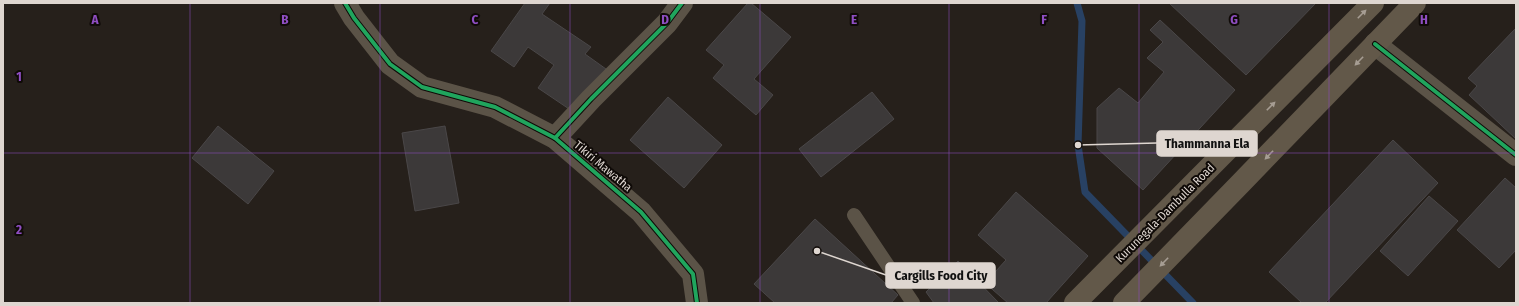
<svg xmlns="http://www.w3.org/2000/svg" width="1519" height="306" font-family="'Fira Sans Condensed',sans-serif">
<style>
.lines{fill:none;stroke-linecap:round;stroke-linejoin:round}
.stream{stroke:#284163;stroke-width:7}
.building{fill:#3c3939;stroke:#4a4748}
.lane{stroke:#5b5347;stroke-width:14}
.street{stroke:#5b5347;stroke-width:22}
.highway{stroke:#625849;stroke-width:22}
.cycleway-casing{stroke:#0f0a07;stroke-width:6}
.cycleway{stroke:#20a55d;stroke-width:4}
.oneway{fill:#a69d93}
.grid{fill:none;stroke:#8f4ec2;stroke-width:1;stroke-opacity:0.55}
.labels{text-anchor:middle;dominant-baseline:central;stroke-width:4;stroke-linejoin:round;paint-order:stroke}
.street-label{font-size:12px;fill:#ded6d0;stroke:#0f0a07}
.grid-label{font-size:13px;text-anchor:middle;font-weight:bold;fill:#8f4ec2;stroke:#0f0a07;stroke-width:4;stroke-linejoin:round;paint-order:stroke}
.leader{fill:none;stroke:#ded6d0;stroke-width:1.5}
.callout-dot{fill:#ded6d0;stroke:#0f0a07;stroke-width:1.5}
.callout{fill:#ded6d0;stroke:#ded6d0;stroke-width:1.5}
.callout-label{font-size:13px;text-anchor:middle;font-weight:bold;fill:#111}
</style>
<rect width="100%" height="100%" fill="#26201b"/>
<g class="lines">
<!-- stream -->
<path class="stream" d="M1077,3L1082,21L1078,145L1085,192L1193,303"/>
</g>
<!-- building -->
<g class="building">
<path d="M525,3H550L542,14L591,47L585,54L606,69L575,113L538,88L554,65L528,47L514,67L491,51Z"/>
<path d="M748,3H751L791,37L754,79L773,95L756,115L713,78L724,65L706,50Z"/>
<path d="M1169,3H1316L1246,75Z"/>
<path d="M1160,20L1235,90L1143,190L1097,148V108L1119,88L1138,103L1164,72L1147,58L1163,42L1150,30Z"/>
<path d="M1516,28V139L1469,95L1477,86L1468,78Z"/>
<path d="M872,92L894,119L821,177L799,149Z"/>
<path d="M668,97L722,145L684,188L630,140Z"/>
<path d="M218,126L274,171L248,204L192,158Z"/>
<path d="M445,126L459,203L415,211L402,133Z"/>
<path d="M1393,140L1438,183L1325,303H1302L1269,272Z"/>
<path d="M1505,178L1516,188V250L1499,268L1457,230Z"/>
<path d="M1016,192L1088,256L1046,303H1008L985,283L1006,260L978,235Z"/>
<path d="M1429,196L1458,221L1408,276L1380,251Z"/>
<path d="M815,219L898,295L891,303H775L754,284Z"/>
<path d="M958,261L999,303H934L926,292Z"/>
</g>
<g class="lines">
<!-- lane -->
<path class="lane" d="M854,215L913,303"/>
<!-- street -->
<g class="street">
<path d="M345,3L354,18L390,64L422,87L495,107L555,138L641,212L693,274L697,303"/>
<path d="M1375,44L1516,155"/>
<path d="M555,138L591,99L667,23L682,3"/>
</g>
<!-- highway -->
<g class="highway">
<path d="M1075,303L1373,3"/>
<path d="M1124,303L1240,184L1415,3"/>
</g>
<!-- cycleway casing -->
<g class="cycleway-casing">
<g id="cycleway">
<path d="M345,3L354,18L390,64L422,87L495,107L555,138L641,212L693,274L697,303"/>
<path d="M1375,44L1516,155"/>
<path d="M555,138L591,99L667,23L682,3"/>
</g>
</g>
<!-- cycleway -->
<use href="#cycleway" class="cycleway"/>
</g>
<!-- one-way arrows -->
<defs><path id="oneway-solid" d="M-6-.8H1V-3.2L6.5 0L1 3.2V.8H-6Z"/></defs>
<g class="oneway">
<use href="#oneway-solid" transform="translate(1362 14) rotate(-45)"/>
<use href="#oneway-solid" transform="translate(1359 61) rotate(134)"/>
<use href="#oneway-solid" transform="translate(1271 106) rotate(-45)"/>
<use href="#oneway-solid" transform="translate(1269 155) rotate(134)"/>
<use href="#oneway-solid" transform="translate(1164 262) rotate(134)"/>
</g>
<!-- grid -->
<path class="grid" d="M190,3V303M380,3V303M570,3V303M760,3V303M949,3V303M1139,3V303M1329,3V303M3,153H1516"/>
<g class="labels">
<!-- street labels -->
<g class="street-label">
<text transform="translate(603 166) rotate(40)">Tikiri Mawatha</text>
<text transform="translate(1165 213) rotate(-45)">Kurunegala-Dambulla Road</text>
</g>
</g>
<g class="grid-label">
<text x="95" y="24">A</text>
<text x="285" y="24">B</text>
<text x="475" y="24">C</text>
<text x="665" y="24">D</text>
<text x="854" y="24">E</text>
<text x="1044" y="24">F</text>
<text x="1234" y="24">G</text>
<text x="1424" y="24">H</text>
<text x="19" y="81">1</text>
<text x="19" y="234">2</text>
</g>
<!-- callouts -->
<path class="leader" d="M1078 145L1157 143M817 251L886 275"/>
<g class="callout-dot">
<circle cx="1078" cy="145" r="4"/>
<circle cx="817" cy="251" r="4"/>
</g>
<g class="callout">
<rect x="1157" y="131" width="100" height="25" rx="4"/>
<rect x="886" y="263" width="109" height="25" rx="4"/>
</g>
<g class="callout-label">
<text x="1207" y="148">Thammanna Ela</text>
<text x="941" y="280">Cargills Food City</text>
</g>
<!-- border -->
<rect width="1519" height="306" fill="none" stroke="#ded6d0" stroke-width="8"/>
</svg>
